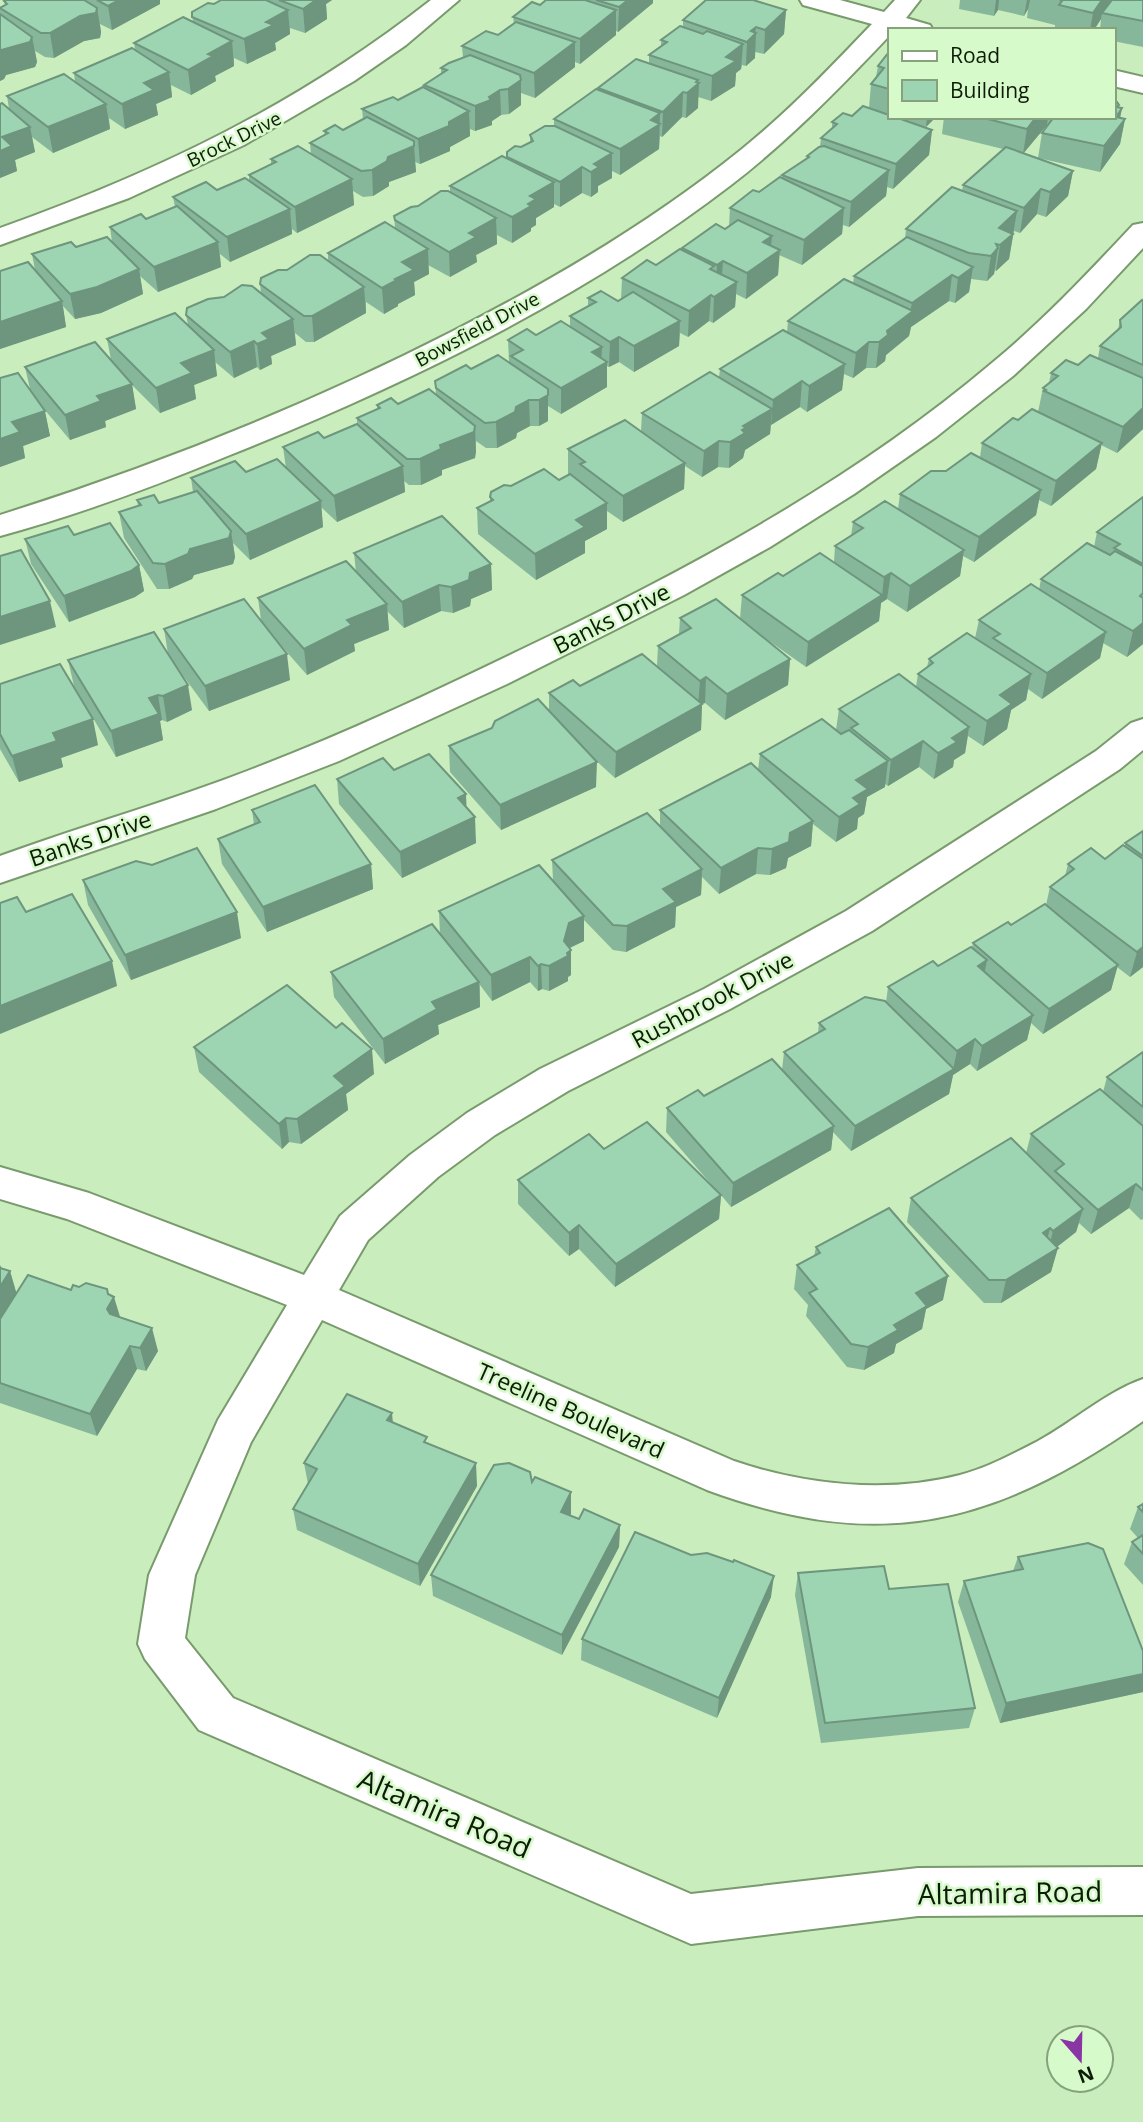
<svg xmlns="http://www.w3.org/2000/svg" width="1143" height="2122" font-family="'Open Sans',sans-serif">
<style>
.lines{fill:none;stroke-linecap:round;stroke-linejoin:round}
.minor-casing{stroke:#799a6d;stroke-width:4}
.minor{fill:#fff;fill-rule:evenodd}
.wall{fill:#87b79a}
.shaded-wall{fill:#6e957d}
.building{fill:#9dd5b3;stroke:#6e957d;stroke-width:2}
.labels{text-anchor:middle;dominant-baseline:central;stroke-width:5;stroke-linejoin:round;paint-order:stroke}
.far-street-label{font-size:19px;fill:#0e1b09;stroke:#d6fac9}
.street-label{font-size:23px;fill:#0e1b09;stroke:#d6fac9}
.near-street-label{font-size:28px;fill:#0e1b09;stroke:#d6fac9}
</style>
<rect width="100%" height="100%" fill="#c9edbc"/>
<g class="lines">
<!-- minor casing -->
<g class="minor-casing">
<g id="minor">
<path d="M431,0H459L406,45L354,81L244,145L129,198L0,245V228C158,172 299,104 431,0Z"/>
<path d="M800,0H840L884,12L895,0H920L906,18L930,25L933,30H889V36C840,88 788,141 731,185C581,300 405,385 230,455C155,486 78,515 0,536V515C155,466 306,406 451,332C553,280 653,221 742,149C788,112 831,67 872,24L803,5Z"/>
<path d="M1113,70L1143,77V93L1113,86Z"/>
<path d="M1143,223V248L1086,309L1013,376L936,437L854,494L770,547L684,595L507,684L339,761L216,809L0,883V856C85,825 171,801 255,768C344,734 429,694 514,653C682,573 849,484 992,363C1043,321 1088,273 1133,225Z"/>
<path d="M1143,719V750L1120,769L872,931L730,1009L568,1091L495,1135L438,1177L368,1240L339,1290L734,1461C804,1485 887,1494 960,1475C987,1468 1013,1454 1038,1441C1073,1422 1106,1392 1143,1379V1421C994,1525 881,1554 707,1490L322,1320L251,1442L195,1575L185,1638L233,1698L691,1894L918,1868L1143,1867V1915L918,1916L691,1944L199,1730L145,1659L138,1644L149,1575L218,1420L287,1305L67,1219L0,1199V1167L89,1193L304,1275L340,1216L410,1155L467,1113L540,1069L704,989L846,911L1096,751L1131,723Z"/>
</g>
</g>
<!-- minor -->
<use href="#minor" class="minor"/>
</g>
<!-- wall -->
<g class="wall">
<path d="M7,0H160V4L112,30L100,24L101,32L100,38L84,41L54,58L45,57L35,51L37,62L35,67L6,75L4,79L0,81V7L5,5L4,1Z"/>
<path d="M221,0H332L326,4L327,19L305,33L290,28V34L275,43L276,50L247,64L234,58V66L215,76L216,81L191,95L171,85L172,97L156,104L158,115L125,129L109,118L110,129L53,153L32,137L35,152L15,160L17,171L0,178V104L9,109L7,96L75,82L74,73L135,50L134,43L193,23L192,12Z"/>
<path d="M546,0H653V3L618,32L616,31V35L580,64L575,62V67L535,98L521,93V105L509,114L501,115L492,121V125L475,131L470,129V136L450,147V151L420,164L415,162L416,172L389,182V186L373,196L363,197L353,191L354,205L297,233L292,229V234L230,262L220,254L221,267L158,292L140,276L143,294L101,313L75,319L63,306L66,327L0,349V271L35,270L32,254L112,242L110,227L146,219L175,207L173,197L217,190L249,180V175L271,164V159L311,154L310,143L325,135L324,131L343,130L363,119L362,109L398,100L424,87V85L441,74V68L463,58L462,46L498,35L514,24L513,17L540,5Z"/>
<path d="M960,0H1143V47L1113,41V30H1100L1101,19L1094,30H1055V25L1027,18L1028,9L1024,16L998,10L994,16L959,9Z"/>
<path d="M786,10L784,34L764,54L755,52V58L746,66L742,65L741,69L736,73L735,86L711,101L698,97V108L686,118L682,117L662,137L660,136L659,149L620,175L612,171V178L598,186V192L591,197L582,193L560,207L554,204V207L536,218V225L531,228V231L512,243L497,235V244L476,255L477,262L450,277L428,265L429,274L414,282L415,295L398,304V306L384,314L366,302V313L314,342H306L295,333L296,345L271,356L272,364L260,370L257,367L234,378L215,362L217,376L194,385L196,399L160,413L132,385L136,409L105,421L106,427L70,440L44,409L50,436L23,446L25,458L0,467V378L30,389L25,367L111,360L107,339L188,325L186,315L261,293L260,284L287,270L328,261V253L395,228L394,216L450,192V186L507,158V152L521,147L530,142V135L554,126V119L598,89V88L649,64V55L661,46V40L683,27V20Z"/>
<path d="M889,52V115L881,113L897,118L936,117L926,127L914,124L932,130L929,155L893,189L887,187L886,196L849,227L843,225L842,234L802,265L779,255L778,275L746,299L736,294L735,307L713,323L709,321L688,337L680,333L679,346L634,372L619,362L609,367L607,366V387L561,414L548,406V421L539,426H530L517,433L516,438L497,448H486L476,441L475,458L442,470V475L421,485H409L404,481L405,492L337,522L321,507L323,527L250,560L233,543L235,557L233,564L194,575L192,579L169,589H157L124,538L119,512L138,506L137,500L159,503L193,492L191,478L286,468L283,447L324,438L357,424V418L377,409V405L398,404L436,395L435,381L471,369L509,362L508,340L536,335L570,327V316L588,306V298L618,301L621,299L622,278L656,265L682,250V248L725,229L729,226L730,208L782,178V175L807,159V156L820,147L821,138L832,128V122L852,116L869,108L871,84L876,77L878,66Z"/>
<path d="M1119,107L1122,108L1120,118L1125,119L1120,144L1100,172L1038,158L1042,133L1047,125L1023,153L1073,171L1068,196L1046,217L1037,214L1020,233L1014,231L1009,259L996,271L995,270L994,274L987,281L971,279L969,292L955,303L949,301L911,327L909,336L886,355L885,361L876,368H866L853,378L844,374L842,390L807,412L800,407L771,425L770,434L745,450L743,458L729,468L718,467L702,477L685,466L684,489L623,522L607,511V529L585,541V553L536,580L478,534L477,508L490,501V497L511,486L559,480L568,475V449L641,431L642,413L719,377L720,369L787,332L788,321L853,284L854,276L905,239L906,229L962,191L963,185L1003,149L942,134L944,117H1113Z"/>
<path d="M1143,301V429L1117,453L1101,445L1096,469L1051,506L1039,500L1036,515L974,562L963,556L960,576L907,612L887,599L881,603L879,621L806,667L759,634L790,659L788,685L725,720L705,703L702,704L701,730L615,778L592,757L596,787L501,830L450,772L449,746L549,711V693L580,686L657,666L658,646L679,634L680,618L740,619L742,595L783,576L834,562L835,546L851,536L853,522L898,509L900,494L946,471L980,457L982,443L1018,420L1038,412L1043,388L1049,383L1051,373L1078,365L1098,358L1100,346L1118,330L1120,320Z"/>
<path d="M1143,497V644L1127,657L1103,643L1100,658L1042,699L1028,689L1026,700L1011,710L1007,729L983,746L968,736L965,753L954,760L953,767L934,779L919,767L888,786L885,784V787L867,797L864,814L858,818L857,829L836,842L813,824L811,846L788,858L786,868L770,875L756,874L719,894L702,877L701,895L676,907L675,927L626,952L613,950L584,920V941L570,948L571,975L568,977V981L549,991L542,989L538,991L530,982L492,1001L480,985V1007L438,1025L439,1034L385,1064L334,997L331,972L440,935L439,911L553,880L552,860L660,826V810L758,770L760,754L836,730L839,709L916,687L918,674L927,667L929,659L975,638L979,620L1039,590L1041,579L1094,547L1097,532Z"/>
<path d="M74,535L139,565L144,591L135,597L69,622L31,564L25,539Z"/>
<path d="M354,553L491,564L492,590L471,599L470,606L453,613L441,611L404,628L387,611L389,630L354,644L355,651L307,675L278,642L290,680L209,711L173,662L192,710L167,722L162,720L160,721L163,740L116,757L74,686L68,660L168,654L164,629L261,620L258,598L356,572Z"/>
<path d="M0,684L98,745L61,758L63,767L19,782L0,749Z"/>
<path d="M394,770L466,794V807L476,843L402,878L339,804L337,779Z"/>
<path d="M252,810L371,864L373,889L267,932L222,864L218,839L254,825Z"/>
<path d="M1143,831V967L1130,977L1117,967L1111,990L1043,1034L1031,1023L1027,1040L977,1071L970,1064L953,1075L949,1094L851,1151L833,1132L831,1150L731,1207L721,1195L719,1219L615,1287L579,1249L569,1256L518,1204V1180L604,1149L716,1190L666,1132L667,1108L782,1070L784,1052L818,1033L819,1023L886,1003L888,987L938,966L972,947L973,943L1011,925L1046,905L1050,887L1065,876L1068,864L1105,859L1125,846V843Z"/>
<path d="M83,880L241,938L131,980L88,905Z"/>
<path d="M336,1028L374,1074L346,1094L348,1110L301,1144L289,1142L282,1149L199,1072L194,1047Z"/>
<path d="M1143,1052V1219L1141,1220L1129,1208L1091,1234L1079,1223L1076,1232L1057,1247L1051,1272L1001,1303H984L907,1222L911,1198L1026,1153L1031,1134L1103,1092L1107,1077Z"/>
<path d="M816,1247L943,1300L926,1309L922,1329L896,1344L894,1353L864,1370L847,1367L806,1316L808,1305L794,1289L797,1265L814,1256Z"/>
<path d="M0,1265L2,1269L10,1271L16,1293L71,1290L79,1287L108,1294L120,1318L158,1351L146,1371L137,1369L97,1436L0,1403Z"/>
<path d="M393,1422L427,1443L477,1486L420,1586L297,1530L293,1509L308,1484L304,1463Z"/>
<path d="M532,1482L571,1514L570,1516L579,1519L620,1525L619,1547L562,1655L433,1596L431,1575Z"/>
<path d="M1143,1504V1585L1124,1564L1132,1542L1138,1538L1130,1529L1138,1507Z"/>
<path d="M691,1555L771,1597L717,1718L581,1660L582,1639Z"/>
<path d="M1018,1557L1143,1692L1000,1723L958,1602L964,1581L1013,1571Z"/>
<path d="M798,1573L889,1589L975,1708L969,1728L821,1743L795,1595Z"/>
</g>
<!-- shaded-wall -->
<g class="shaded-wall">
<path d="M119,0H160V4L112,30L108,6Z"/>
<path d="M312,0H332L326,4L327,19L305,33L303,9Z"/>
<path d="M628,0H653V3L618,32L619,7Z"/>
<path d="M996,0H999L998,10L994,16Z"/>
<path d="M1027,0H1030L1028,9L1024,16Z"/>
<path d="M1102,0H1114L1102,13L1101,19L1094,30H1090L1093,13Z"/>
<path d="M97,8L101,32L100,38L84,41L54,58L50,33Z"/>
<path d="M288,10L290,34L275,43L276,50L247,64L244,39L266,22Z"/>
<path d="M616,10V35L580,64V39Z"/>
<path d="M786,10L784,34L764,54L765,30Z"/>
<path d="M756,27L755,34L756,33L755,58L746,66L747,42L751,31Z"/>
<path d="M32,37L37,62L35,67L6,75L4,79L0,81V53L1,50Z"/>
<path d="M232,41L234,66L215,76L216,81L191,95L188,70L208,54Z"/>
<path d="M575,42V67L535,98L534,73Z"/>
<path d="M743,44L741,69L736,73L735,86L711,101L712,76L726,57Z"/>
<path d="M169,72L172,97L156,104L158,115L125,129L122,104L144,83Z"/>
<path d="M521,80V105L509,114L508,89Z"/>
<path d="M698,80L697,84L699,83L698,108L686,118L687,93Z"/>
<path d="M500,90L501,115L492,121V125L475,131V106Z"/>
<path d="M683,92L682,117L662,137L663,112Z"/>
<path d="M106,104L110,129L53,153L48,127Z"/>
<path d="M1119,105L1117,115L1122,108L1118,128L1125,119L1120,144L1100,172L1104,146L1116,107Z"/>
<path d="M469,111L470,136L450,147V151L420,164L418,139Z"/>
<path d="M660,113L659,149L620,175V149L651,120Z"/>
<path d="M927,117H936L926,127Z"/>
<path d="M1036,117H1048L1047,125L1023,154L1027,129Z"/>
<path d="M30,127L35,152L15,160L17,171L0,178V151L2,137Z"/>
<path d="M932,130L929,155L893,189L896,164Z"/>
<path d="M414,146L416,172L389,182V186L373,196L372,170L388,157Z"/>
<path d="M612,153V178L598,186V192L591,197V172L594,164Z"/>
<path d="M582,167V193L560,207V182Z"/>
<path d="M889,170L886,196L849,227L851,202Z"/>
<path d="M1073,171L1068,196L1046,217L1050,192Z"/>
<path d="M352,179L354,205L297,233L295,207Z"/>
<path d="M554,182V207L536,218V225L531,228V231L512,243V217L530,196Z"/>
<path d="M1041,189L1037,214L1020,233L1024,208Z"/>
<path d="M844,208L842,234L802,265L804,240Z"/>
<path d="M290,209L292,234L230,262L227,237Z"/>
<path d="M1017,211L1009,259L996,271L1000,245L999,228Z"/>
<path d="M496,218L497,244L476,255L477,262L450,277L449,252L469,233Z"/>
<path d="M772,236L770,256L780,250L778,275L746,299L747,273L763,242Z"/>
<path d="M218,242L221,267L158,292L154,267Z"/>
<path d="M998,248L994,274L987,281L991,256Z"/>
<path d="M428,249L429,274L414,282L415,295L398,304V306L384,314L382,288L402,262Z"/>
<path d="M723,261L721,287L716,290L717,265Z"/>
<path d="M973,267L969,292L955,303L958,278Z"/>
<path d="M139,269L143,294L101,313L75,319L70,294Z"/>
<path d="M952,275L949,301L911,327L909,336L886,355L885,361L876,368L879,342L887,331L910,312L912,303Z"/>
<path d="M737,282L735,307L713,323L714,297Z"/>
<path d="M364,287L366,313L314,342L312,316Z"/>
<path d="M711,295L709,321L688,337L689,311Z"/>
<path d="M62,301L66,327L0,349V322Z"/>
<path d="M293,319L296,345L271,356L272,364L260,370L257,344L262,333Z"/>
<path d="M680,321L679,346L634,372V346Z"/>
<path d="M619,337V362L609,367L610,342Z"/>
<path d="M254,341L257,367L234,378L230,352Z"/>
<path d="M869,342L866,368L853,378L856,353Z"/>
<path d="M602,347L601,365L607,362V387L561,414V388L592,352Z"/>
<path d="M214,350L217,376L194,385L196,399L160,413L156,388L181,363Z"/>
<path d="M845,364L842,390L807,412L809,386Z"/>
<path d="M802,381L800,407L771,425L773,400Z"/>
<path d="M132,384L136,409L105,421L106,427L70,440L65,415L97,396Z"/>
<path d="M548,389V421L539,426V400Z"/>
<path d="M529,400L530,426L517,433L516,438L497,448L496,422L516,407Z"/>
<path d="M1143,408V429L1117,453L1123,427Z"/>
<path d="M772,409L770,434L745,450L743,458L729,468L730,442L743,426Z"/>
<path d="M45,411L50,436L23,446L25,458L0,467V439L12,422Z"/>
<path d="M475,426L476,452L475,458L442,470V475L421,485L420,459L440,445Z"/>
<path d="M719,441L718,467L702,477L704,451Z"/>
<path d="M1102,443L1096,469L1051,506L1056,481Z"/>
<path d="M685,463L684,489L623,522V496Z"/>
<path d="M403,466L405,492L337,522L334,496Z"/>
<path d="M1041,490L1036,515L974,562L979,537Z"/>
<path d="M321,501L323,527L250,560L246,534Z"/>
<path d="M607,503V529L585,541V553L536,580L535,554L576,520Z"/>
<path d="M231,531L235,557L233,564L194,575L192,579L169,589L165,564L190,549Z"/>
<path d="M964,550L960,576L907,612L910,586Z"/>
<path d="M491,564L492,590L471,599L470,606L453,613L451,587L470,573Z"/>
<path d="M139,565L144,591L135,597L69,622L64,596Z"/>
<path d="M891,573L887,599L881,603L879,621L806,667L808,642L882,596L884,577Z"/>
<path d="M439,585L441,611L404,628L402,602Z"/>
<path d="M50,601L56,627L0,645V617Z"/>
<path d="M387,604L389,630L354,644L355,651L307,675L304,649L347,620Z"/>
<path d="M1143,623V644L1127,657L1133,631Z"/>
<path d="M1106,632L1100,658L1042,699L1047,673Z"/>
<path d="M287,654L290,680L209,711L205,686Z"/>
<path d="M790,659L788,685L725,720L727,694Z"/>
<path d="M1031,674L1026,700L1011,710L1007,729L983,746L987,721L1000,695Z"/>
<path d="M706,677L705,703L702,704L701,730L615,778L616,752L698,706L700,681Z"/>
<path d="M188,685L192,710L167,722L163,696Z"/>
<path d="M158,695L162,720L160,721L163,740L116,757L111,731L149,698Z"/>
<path d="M93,719L98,745L61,758L63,767L19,782L12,756L53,733Z"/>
<path d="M969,727L965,753L954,760L953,767L934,779L938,753L952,738Z"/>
<path d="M923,741L919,767L888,786L891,760Z"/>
<path d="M888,761L885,787L867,797L864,814L858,818L857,829L836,842L839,817L856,780Z"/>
<path d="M597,762L596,787L501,830L500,805Z"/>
<path d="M466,794L467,820L458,798Z"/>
<path d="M475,817L476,843L402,878L400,852Z"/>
<path d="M813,821L811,846L788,858L786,868L770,875L772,849L790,833Z"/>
<path d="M758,848L756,874L719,894L721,868Z"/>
<path d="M371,864L373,889L267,932L263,907Z"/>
<path d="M702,869L701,895L676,907L675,927L626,952L627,926L663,889Z"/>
<path d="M237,912L241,938L131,980L125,955Z"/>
<path d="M584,916V941L569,948L571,950V975L568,977V981L549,991V966L564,941L569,923Z"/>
<path d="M1143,947V967L1130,977L1137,952Z"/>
<path d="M530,957V982L492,1001L491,975Z"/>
<path d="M987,960L982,985L978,966Z"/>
<path d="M112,961L117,986L0,1034V1006Z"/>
<path d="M541,964L542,989L538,991V966Z"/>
<path d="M1118,965L1111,990L1043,1034L1049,1009Z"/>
<path d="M479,982L480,1007L438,1025L439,1034L385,1064L383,1039L432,1002Z"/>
<path d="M1033,1015L1027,1040L977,1071L982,1046Z"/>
<path d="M975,1039L970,1064L953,1075L949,1094L851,1151L855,1126L953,1070L957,1051Z"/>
<path d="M372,1049L374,1074L346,1094L348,1110L301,1144L297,1119L334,1076Z"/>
<path d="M286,1118L289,1142L282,1149L279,1124Z"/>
<path d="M834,1126L831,1150L731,1207L733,1183Z"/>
<path d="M1136,1184L1129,1208L1091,1234L1098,1210Z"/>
<path d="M721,1195L719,1219L615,1287L616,1264Z"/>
<path d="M1083,1209L1076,1232L1049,1253L1058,1248L1051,1272L1001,1303L1006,1280L1047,1255L1053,1231Z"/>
<path d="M579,1225V1249L569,1256V1233Z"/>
<path d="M1050,1228L1044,1252L1043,1233Z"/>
<path d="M0,1265L5,1279L10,1271L17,1295L0,1323Z"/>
<path d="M948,1276L943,1300L926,1309L922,1329L896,1344L894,1353L864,1370L868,1347L894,1325L916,1293Z"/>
<path d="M114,1297L121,1320L114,1332L107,1309Z"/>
<path d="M152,1328L158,1351L146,1371L140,1348Z"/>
<path d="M130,1346L137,1369L97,1436L90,1414Z"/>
<path d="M392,1413L394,1435L387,1420Z"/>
<path d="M476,1463L477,1486L420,1586L418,1564Z"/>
<path d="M571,1492V1514L561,1534V1512Z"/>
<path d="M620,1525L619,1547L562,1655V1635Z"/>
<path d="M774,1576L771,1597L717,1718L719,1698Z"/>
<path d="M1143,1674V1692L1000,1723L1006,1703Z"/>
</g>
<!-- building -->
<g class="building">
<path d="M7,0H84L97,8L96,13L80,16L50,33H41L0,8L7,4L4,1Z"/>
<path d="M97,0H119L108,6Z"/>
<path d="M221,0H266L288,10L266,22L274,25L244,39L192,17V12L208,3L214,4Z"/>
<path d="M279,0H316L303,9Z"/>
<path d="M546,0H585L616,10L580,39L513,17L532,2L540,5Z"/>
<path d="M596,0H628L619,7Z"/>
<path d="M706,0H753L786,10L765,30L756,27L751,31L756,33L747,42L683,20Z"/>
<path d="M1060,0H1102L1093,13L1059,5L1062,1Z"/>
<path d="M1112,0H1143V21L1102,13Z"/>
<path d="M0,14L32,37L30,42L1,50L0,53Z"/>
<path d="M183,17L232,41L208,54L213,56L188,70L134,43Z"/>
<path d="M516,22L575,42L534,73L462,46L486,31L498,35Z"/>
<path d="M680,26L703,34L707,31L743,44L726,57L736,61L712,76L649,55L667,42L661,40Z"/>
<path d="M132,48L169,72L144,83L154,90L122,104L74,73Z"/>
<path d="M889,52V89L871,84L884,68L878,66Z"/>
<path d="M470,55L520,75L521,80L508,89L500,90L489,97L491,100L475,106L424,85L447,70L441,68L449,63Z"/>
<path d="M636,59L698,80L696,82L699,83L687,93L683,92L663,112L598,88Z"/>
<path d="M64,74L106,104L48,127L7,96Z"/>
<path d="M423,87L469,111L449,122V126L418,139L362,109L393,97L398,100Z"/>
<path d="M596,89L660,113L651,120L660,124L620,149L554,119Z"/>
<path d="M1113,102H1117L1119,105L1116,107L1122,108L1116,117L1125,119L1104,146L1042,133L1054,117H1113Z"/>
<path d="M2,103L30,127L2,137L12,146L0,151V104Z"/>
<path d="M863,106L889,115V117H895L932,130L896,164L821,138L837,124L832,122L843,113L852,116Z"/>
<path d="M367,117L414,141V146L388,157L387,161L372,170L361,171L310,143L328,133L324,131L335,125L343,130Z"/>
<path d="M980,117H1036L1027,129Z"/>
<path d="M545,126H555L612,153L594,164L599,167L591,172L582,167L560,182L507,157V152L515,146L521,147L533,141L530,135Z"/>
<path d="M298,146L352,179L295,207L249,175L276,162L271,159Z"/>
<path d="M824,146L889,170L851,202L782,175L809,157L807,156L819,147Z"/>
<path d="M1006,147L1073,171L1050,192L1041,189L1024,208L963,185Z"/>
<path d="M502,156L554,182L530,196L536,199L528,204L531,206L512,217L450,186Z"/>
<path d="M780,177L844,208L804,240L730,208L753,190L759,192Z"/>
<path d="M245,178L290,209L227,237L173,197L206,182L217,190Z"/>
<path d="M952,187L1017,211L999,228L1013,234L1000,245L996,244L998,248L991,256L969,253L906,229Z"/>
<path d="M441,191H448L496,218L469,233L476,237L449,252L395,220L394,216L411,207L418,206Z"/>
<path d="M177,206L218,242L154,267L110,227L141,214L146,219Z"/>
<path d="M738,220L772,236L763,242L780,250L747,273L723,261L717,265L682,248L716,224L725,229Z"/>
<path d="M385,222L428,249L402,262L414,270L395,279L397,280L382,288L328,253Z"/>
<path d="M107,237L139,269L97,287L70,294L32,254L71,242L76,247Z"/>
<path d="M907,237L973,267L958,278L952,275L912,303L854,276Z"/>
<path d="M680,249L714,266L710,269L737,282L714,297L711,295L689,311L622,278L647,260L656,265Z"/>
<path d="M310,255H320L364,287L312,316H304L260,284L261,278L278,270H287Z"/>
<path d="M28,262L62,301L0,322V271Z"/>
<path d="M844,279L913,311L887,331L888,335L879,342H869L856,353L788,321Z"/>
<path d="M242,285L252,286L293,319L262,333L269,339L257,344L254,341L230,352L186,315L187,308L208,299L224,297Z"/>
<path d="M601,291L618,301L633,292L680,321L634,346L619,337L610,342L570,316L596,302L588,298Z"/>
<path d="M1142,300L1143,301V365L1100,346L1121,327L1120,320Z"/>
<path d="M175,313L214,350L181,363L192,373L156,388L107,339Z"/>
<path d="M561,321L602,347L592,352L607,362L561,388L511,356L523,350L508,340L527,329L536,335Z"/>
<path d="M783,330L845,364L809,386L802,381L773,400L720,369Z"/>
<path d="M95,342L132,384L97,396L101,401L65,415L25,367Z"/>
<path d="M498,355L548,389V395L539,400H529L516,407L515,412L496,422L485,423L436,388L435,381L466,365L471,369Z"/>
<path d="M1090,355L1143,378V408L1123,427L1044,391L1046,390L1043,388L1058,376L1051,373L1066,360L1078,365Z"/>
<path d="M710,372L772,409L743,426L746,428L742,430L745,433L730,442L719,441L704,451L642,413Z"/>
<path d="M18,373L45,411L12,422L20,432L0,439V378Z"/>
<path d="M429,389L475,426L474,432L440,445L441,449L420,459H407L357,418L380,408L377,405L391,398L398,404Z"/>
<path d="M1032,409L1102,443L1056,481L982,443L1013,418L1018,420Z"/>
<path d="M625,420L685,463L623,496L580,464L585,462L568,449Z"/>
<path d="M357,424L403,466L334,496L283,447L318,432L324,438Z"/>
<path d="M971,453L1041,490L979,537L900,494L931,471H946Z"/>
<path d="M277,459L321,501L246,534L191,478L235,461L246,472Z"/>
<path d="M544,469L559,480L570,474L607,503L576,520L585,527L535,554L477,508L493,500L490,497L491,492L504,485L511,486Z"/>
<path d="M197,491L231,531L229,538L190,549L188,554L165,564L153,563L119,512L141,505L137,500L154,495L159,503Z"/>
<path d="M1143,497V564L1114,548L1120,544L1097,532Z"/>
<path d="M885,501L964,550L910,586L891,573L884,577L835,546L863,528L853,522Z"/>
<path d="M442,516L491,564L470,573L469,580L451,587L439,585L402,602L354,553Z"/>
<path d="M110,523L139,565L131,571L64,596L25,539L68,526L74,535Z"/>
<path d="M1087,543L1110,555L1115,551L1143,566V593L1140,596L1143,598V623L1133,631L1041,579Z"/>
<path d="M21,550L50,601L0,617V556Z"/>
<path d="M820,553L882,595L808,642L742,595L778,573L783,576Z"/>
<path d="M346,561L387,604L347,620L352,625L304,649L258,598Z"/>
<path d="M1031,584L1106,632L1047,673L993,638L1000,634L979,620Z"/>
<path d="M244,599L287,654L205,686L164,629Z"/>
<path d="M716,599L790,659L727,694L706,677L700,681L658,646L691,628L680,618Z"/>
<path d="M154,632L188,685L163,696L158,695L149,698L159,714L111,731L68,660Z"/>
<path d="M967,633L1031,674L1000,695L1012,704L987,721L918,674L933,663L929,659Z"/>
<path d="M642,654L702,704L616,752L549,693L573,680L580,686Z"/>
<path d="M60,664L93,719L53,733L57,741L12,756L0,734V684Z"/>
<path d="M899,674L969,727L952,738L957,742L938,753L923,741L891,760L851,728L858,724L839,709Z"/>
<path d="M538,699L597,762L500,805L449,746L492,728L495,721Z"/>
<path d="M822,719L841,734L849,730L888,761L856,780L868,789L853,798L860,804L839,817L760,754Z"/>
<path d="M429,754L466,794L458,798L475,817L400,852L337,779L383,758L394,770Z"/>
<path d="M751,763L813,821L790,833L789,842L772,849L758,848L721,868L660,810Z"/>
<path d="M315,785L371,864L263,907L218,839L260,822L252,810Z"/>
<path d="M647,813L702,869L663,889L676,902L627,926L613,925L552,860Z"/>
<path d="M1143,831V856L1125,843Z"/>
<path d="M1123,845L1143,859V947L1137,952L1050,887L1074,869L1068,864L1091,848L1105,859Z"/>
<path d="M197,848L237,912L125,955L83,880L136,861L152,865Z"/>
<path d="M539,865L584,916L569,923L564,941L571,950L567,953L568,956L549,966L541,964L538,966L530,957L491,975L439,911Z"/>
<path d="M72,894L112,961L0,1006V903L17,897L26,912Z"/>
<path d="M1045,904L1118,965L1049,1009L973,943L1008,922L1011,925Z"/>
<path d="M432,924L479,982L432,1002L437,1009L383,1039L331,972Z"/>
<path d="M971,947L987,960L978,966L1033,1015L982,1046L975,1039L957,1051L888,987L933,961L938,966Z"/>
<path d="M287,985L336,1028L342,1023L372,1049L334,1076L345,1086L297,1119L286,1118L279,1124L194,1047Z"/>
<path d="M865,997L885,1001L954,1069L855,1126L784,1052L825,1029L819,1023Z"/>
<path d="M1143,1052V1107L1107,1077Z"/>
<path d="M772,1059L834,1126L733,1183L667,1108L698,1090L704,1096Z"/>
<path d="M1100,1089L1143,1126V1190L1136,1184L1098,1210L1055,1171L1064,1164L1031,1134Z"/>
<path d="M647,1122L721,1195L616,1264L579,1225L569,1233L518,1180L589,1134L604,1149Z"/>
<path d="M1011,1138L1083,1209L1053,1231L1050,1228L1043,1233L1058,1248L1006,1280H989L911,1198Z"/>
<path d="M889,1208L948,1276L916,1293L927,1306L894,1325L898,1330L868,1347L851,1344L809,1293L817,1289L797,1265L820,1253L816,1247Z"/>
<path d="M0,1268L10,1271L0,1287Z"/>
<path d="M28,1275L71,1290L73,1285L79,1287L86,1283L107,1289L108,1294L114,1297L107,1309L110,1314L152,1328L140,1348L130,1346L90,1414L0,1383V1319Z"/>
<path d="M347,1394L392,1413L387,1420L427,1437L424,1442L476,1463L418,1564L293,1509L317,1469L304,1463Z"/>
<path d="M509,1463L530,1472L532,1482L535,1477L571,1492L561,1512L579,1519L584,1509L620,1525L562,1635L431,1575L494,1465Z"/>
<path d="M1143,1504V1512L1138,1507Z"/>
<path d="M635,1532L691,1555L707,1553L733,1562L734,1560L774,1576L719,1698L582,1639Z"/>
<path d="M1143,1535V1554L1132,1542Z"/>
<path d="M1088,1543L1103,1549L1143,1651V1674L1006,1703L964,1581L1023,1569L1018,1557Z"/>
<path d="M884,1566L889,1589L948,1584L975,1708L825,1723L798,1573Z"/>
</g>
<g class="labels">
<!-- far-street labels -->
<g class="far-street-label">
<text transform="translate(234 139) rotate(-26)">Brock Drive</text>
<text transform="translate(477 329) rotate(-28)">Bowsfield Drive</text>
</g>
<!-- street labels -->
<g class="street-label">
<text transform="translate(611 618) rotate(-27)">Banks Drive</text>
<text transform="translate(90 838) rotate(-19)">Banks Drive</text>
<text transform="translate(712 999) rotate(-28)">Rushbrook Drive</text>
<text transform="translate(571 1410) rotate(24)">Treeline Boulevard</text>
</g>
<!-- near-street labels -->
<g class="near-street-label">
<text transform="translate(445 1813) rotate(23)">Altamira Road</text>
<text transform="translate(1010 1892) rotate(-1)">Altamira Road</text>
</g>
</g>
<!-- legend -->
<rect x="888" y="28" width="228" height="91" fill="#d6fac9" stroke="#86a17c" stroke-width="2"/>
<rect x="902" y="51" width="35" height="10" fill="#ffffff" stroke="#86a17c" stroke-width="2"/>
<text x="950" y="63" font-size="21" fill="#0e1b09">Road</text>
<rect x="902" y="80" width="35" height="21" fill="#9dd5b3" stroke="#86a17c" stroke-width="2"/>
<text x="950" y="98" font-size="21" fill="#0e1b09">Building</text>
<!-- north arrow -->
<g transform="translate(1080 2059) rotate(160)"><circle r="33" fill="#d6fac9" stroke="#86a17c" stroke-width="2"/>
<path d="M0-5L12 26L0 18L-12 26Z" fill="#8935a3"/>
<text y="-10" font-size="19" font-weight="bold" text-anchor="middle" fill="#0e1b09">N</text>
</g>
</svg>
